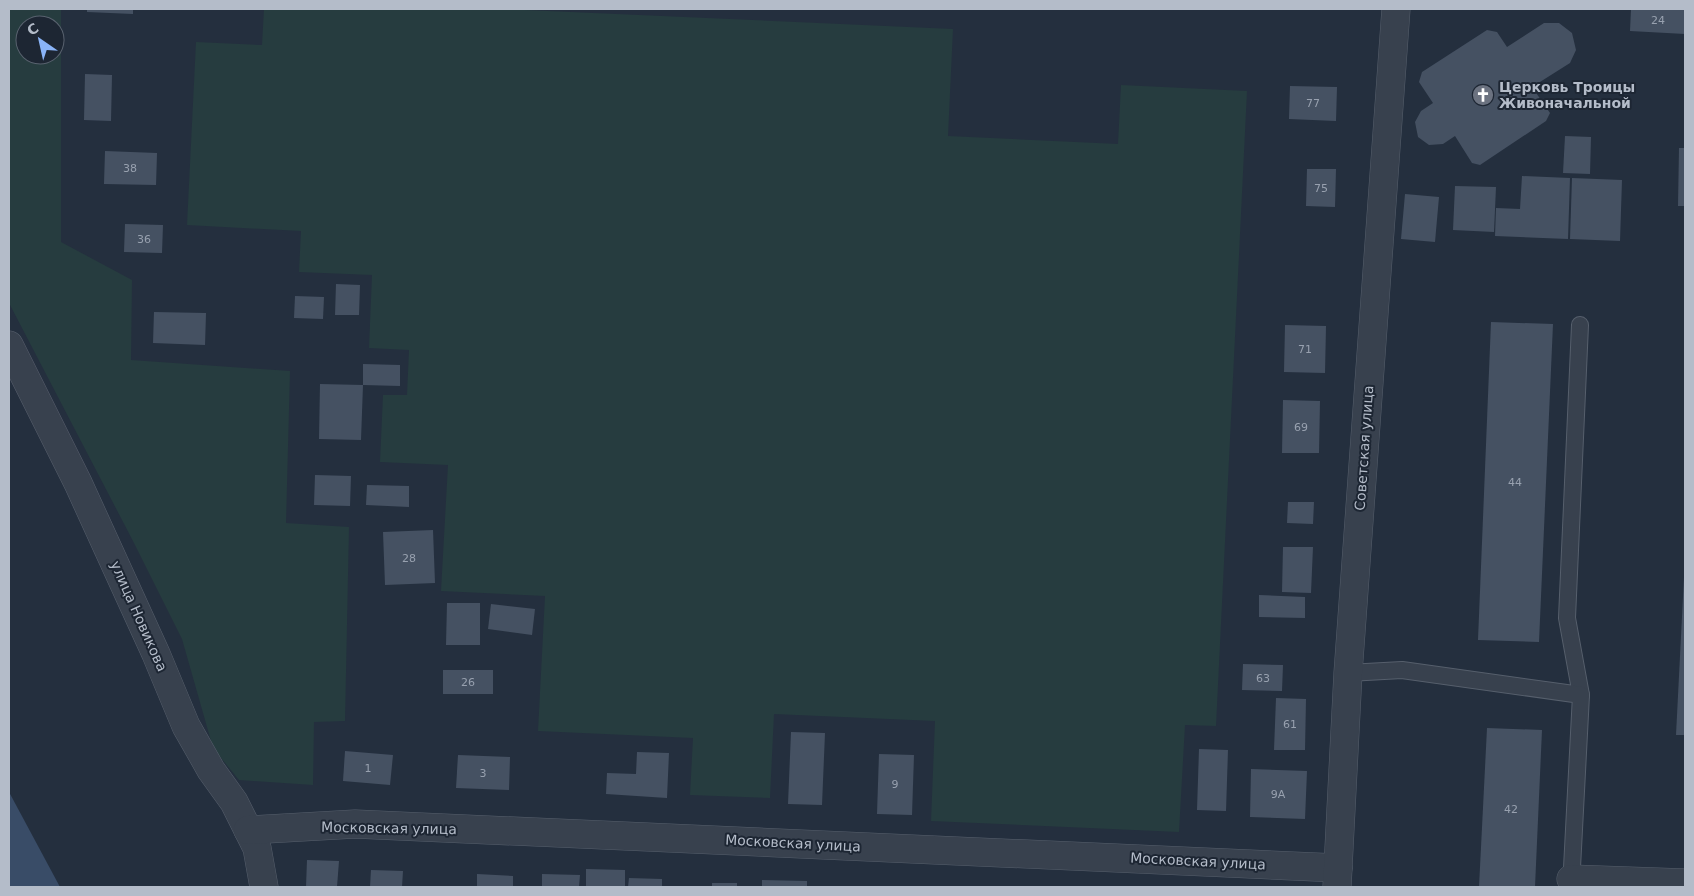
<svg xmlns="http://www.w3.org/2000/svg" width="1694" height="896" font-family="'DejaVu Sans',sans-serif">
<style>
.green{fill:#263c3f;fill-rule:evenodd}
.water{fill:#394c67}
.building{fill:#455162}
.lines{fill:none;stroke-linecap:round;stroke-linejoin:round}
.service-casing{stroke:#565f6c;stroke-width:18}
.minor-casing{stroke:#565f6c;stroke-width:29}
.service{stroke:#38414e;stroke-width:16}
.minor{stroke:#38414e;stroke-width:28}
.labels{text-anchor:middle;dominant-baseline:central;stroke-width:4;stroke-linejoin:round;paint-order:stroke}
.number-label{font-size:11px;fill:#98a1af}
.poi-label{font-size:14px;font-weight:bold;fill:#b4bcc9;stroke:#1d2633;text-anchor:start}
.street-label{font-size:14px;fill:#b4bcc9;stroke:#1d2633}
</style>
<rect width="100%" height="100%" fill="#242f3e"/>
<!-- green -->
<g class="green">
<path d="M9,9H61V242L132,280L131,360L290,371L286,523L349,527L345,721L314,722L313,785L239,780L213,748L182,639L134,543L9,303ZM25,25H55V55H25Z"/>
<path d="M264,9H503L953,29L948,136L1118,144L1121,85L1247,91L1216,726L1185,725L1179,832L931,821L935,721L774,714L770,798L690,795L693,738L538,731L545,596L441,591L448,465L380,462L383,395H407L409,350L369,348L372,275L299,272L301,231L187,225L196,42L262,45Z"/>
</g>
<!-- water -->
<path class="water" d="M9,792L60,887H9Z"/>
<!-- building -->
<g class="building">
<path d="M87,9H133V14L87,12Z"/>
<path d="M1631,9H1685V34L1630,31Z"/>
<path d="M1544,23H1559L1572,33L1576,50L1570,63L1532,87L1550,113L1546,121L1480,165L1472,163L1455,136L1443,144L1429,145L1418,137L1415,122L1421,111L1433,103L1419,82L1422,72L1487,30L1497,32L1507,47Z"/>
<path d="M85,74L112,75L111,121L84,120Z"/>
<path d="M1290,86L1337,87L1336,121L1289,119Z"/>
<path d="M1565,136L1591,137L1590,174L1563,173Z"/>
<path d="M1679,148H1685V206H1678Z"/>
<path d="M105,151L157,153L156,185L104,184Z"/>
<path d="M1307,169H1336L1335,207L1306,206Z"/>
<path d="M1522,176L1570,178L1568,239L1495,236L1496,208L1520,209Z"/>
<path d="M1572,178L1622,180L1620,241L1570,239Z"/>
<path d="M1455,186L1496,187L1494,232L1453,230Z"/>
<path d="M1405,194L1439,197L1435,242L1401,239Z"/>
<path d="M125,224L163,225L162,253L124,252Z"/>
<path d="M336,284L360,285L359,315H335Z"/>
<path d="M295,296L324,297L323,319L294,318Z"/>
<path d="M154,312L206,313L205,345L153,343Z"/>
<path d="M1491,322L1553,324L1539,642L1478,640Z"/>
<path d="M1285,325L1326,326L1325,373L1284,372Z"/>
<path d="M363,364L400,365V386L363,385Z"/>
<path d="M320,384L363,385L361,440L319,439Z"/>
<path d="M1283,400L1320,401L1319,453H1282Z"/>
<path d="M315,475L351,476L350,506L314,505Z"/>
<path d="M367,485L409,486V507L366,505Z"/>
<path d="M1288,502H1314L1313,524L1287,523Z"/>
<path d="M433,530L435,583L385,585L383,532Z"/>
<path d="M1283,547H1313L1311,593L1282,592Z"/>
<path d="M1684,577H1685V735H1676Z"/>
<path d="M1259,595L1305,597V618L1259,617Z"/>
<path d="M447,603H480V645H446Z"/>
<path d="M491,604L535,609L532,635L488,629Z"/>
<path d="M1243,664L1283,665L1282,691L1242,690Z"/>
<rect x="443" y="670" width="50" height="24"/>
<path d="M1276,698L1306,699L1305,750H1274Z"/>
<path d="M1487,728L1542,730L1535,887H1479Z"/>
<path d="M791,732L825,733L822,805L788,804Z"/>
<path d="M1199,749L1228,750L1226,811L1197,810Z"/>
<path d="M345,751L393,755L390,785L343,781Z"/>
<path d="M637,752L669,753L667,798L606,794L607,773L636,774Z"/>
<path d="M879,754L914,755L912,815L877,814Z"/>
<path d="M458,755L510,757L509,790L456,788Z"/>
<path d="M1251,769L1307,771L1305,819L1250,817Z"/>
<path d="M307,860L339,861L337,887H306Z"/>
<path d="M586,869L625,870V887H586Z"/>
<path d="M371,870L403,871L402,887H370Z"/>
<path d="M477,874L513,876V887H477Z"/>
<path d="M542,874L580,875L579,887H542Z"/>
<path d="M629,878L662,879V887H628Z"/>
<path d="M762,880L807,881V887H762Z"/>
<rect x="712" y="883" width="25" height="4"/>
</g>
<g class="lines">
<!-- service casing -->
<g class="service-casing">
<g id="service">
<path d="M1580,325L1567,618L1581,695"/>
<path d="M1348,673L1402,670L1581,695L1571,887"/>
</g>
</g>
<!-- minor casing -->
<g class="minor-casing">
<g id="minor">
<path d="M9,345L78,483L156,654L186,726L211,770L234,802L257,848L264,887"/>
<path d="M248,830L355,824L1338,868"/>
<path d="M1571,879L1685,883"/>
<path d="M1337,887L1348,673L1396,9"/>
</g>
</g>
<!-- service -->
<use href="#service" class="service"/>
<!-- minor -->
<use href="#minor" class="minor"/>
</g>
<!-- icons -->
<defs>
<g id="church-disc" transform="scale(1.125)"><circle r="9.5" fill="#6b7280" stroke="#1d2633"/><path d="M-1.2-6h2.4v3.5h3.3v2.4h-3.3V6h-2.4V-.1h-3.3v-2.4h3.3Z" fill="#fff"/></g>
</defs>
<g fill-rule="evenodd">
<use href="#church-disc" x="1483" y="95"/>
</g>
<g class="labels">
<!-- number labels -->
<g class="number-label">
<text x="1658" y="20">24</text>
<text x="1313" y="103">77</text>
<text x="130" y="168">38</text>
<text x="1321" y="188">75</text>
<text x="144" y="239">36</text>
<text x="1305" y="349">71</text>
<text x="1301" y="427">69</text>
<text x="1515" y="482">44</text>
<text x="409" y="558">28</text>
<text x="1263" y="678">63</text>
<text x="468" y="682">26</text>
<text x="1290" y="724">61</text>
<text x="368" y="768">1</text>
<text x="483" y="773">3</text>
<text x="895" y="784">9</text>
<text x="1278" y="794">9А</text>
<text x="1511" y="809">42</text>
</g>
<!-- poi labels -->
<g class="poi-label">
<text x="1499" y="87">Церковь Троицы<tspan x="1499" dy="16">Живоначальной</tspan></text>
</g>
<!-- street labels -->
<g class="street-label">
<text transform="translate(1364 448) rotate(-86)">Советская улица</text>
<text transform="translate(139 616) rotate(66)">улица Новикова</text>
<text transform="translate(389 828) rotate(1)">Московская улица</text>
<text transform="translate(793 843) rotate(3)">Московская улица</text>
<text transform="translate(1198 861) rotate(3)">Московская улица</text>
</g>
</g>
<!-- border -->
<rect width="1694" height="896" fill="none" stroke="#b4bcc9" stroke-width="20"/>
<!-- north arrow -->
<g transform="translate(40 40) rotate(326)"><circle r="24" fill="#1d2633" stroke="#59626f"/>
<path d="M0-4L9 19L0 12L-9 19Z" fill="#8ab4f8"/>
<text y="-8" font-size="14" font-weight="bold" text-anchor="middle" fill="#b4bcc9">С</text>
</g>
</svg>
